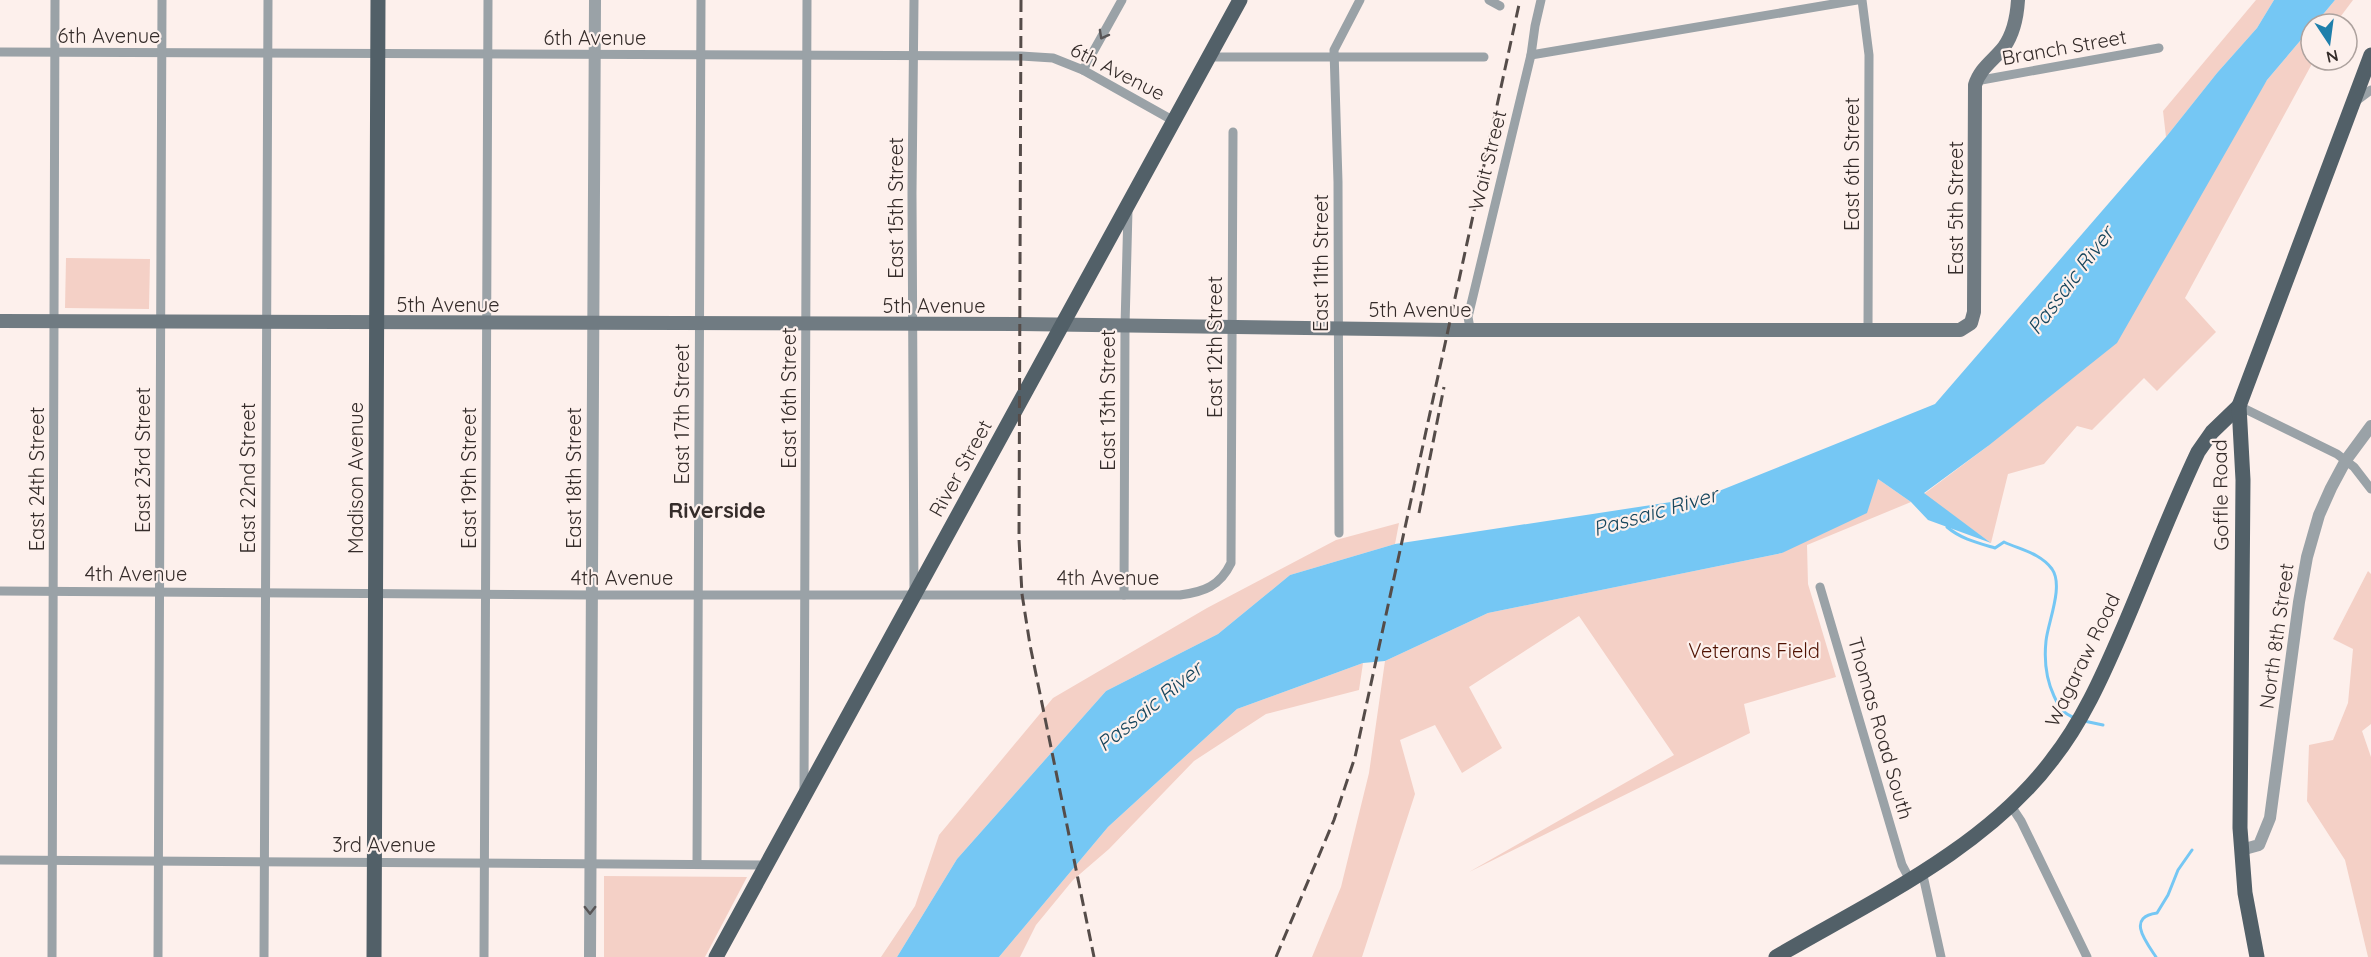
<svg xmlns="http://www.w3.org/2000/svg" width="2371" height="957" font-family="Quicksand,sans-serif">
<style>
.green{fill:#f4d0c6}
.water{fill:#75c7f4}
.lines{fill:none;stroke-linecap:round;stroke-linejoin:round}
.stream{stroke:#75c7f4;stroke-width:3}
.minor{stroke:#9aa2a7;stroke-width:9}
.tertiary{stroke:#9aa2a7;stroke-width:12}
.secondary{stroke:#707b82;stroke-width:14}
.primary{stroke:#526068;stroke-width:15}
.rail{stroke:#554c49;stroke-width:3;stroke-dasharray:12 6;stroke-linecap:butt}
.oneway{stroke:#585556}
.labels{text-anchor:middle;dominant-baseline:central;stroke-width:4.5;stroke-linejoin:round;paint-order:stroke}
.street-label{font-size:20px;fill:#352c2a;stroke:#fdf0ec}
.park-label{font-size:20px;fill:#501202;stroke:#fdf0ec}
.water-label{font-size:21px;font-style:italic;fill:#17465d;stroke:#fdf0ec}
.quarter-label{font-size:22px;font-weight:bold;fill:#352c2a;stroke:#fdf0ec}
</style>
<rect width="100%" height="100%" fill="#fdf0ec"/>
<!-- green -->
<g class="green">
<path d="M2256,0H2274L2257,28L2217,73L2166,137L2163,111Z"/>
<path d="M2335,0H2353L2335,24H2315Z"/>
<path d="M2311,28V60H2314L2185,298L2216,332L2157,391L2144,378L2092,430L2077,426L2044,464L2008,474L1991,543L1924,494L1988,446L2267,80Z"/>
<path d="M66,258L150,259L149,309L65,308Z"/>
<path d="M1878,479L1911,502L1807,545L1808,584L1836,677L1744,704L1750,733L1469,872L1674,755L1579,616L1469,687L1502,748L1462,773L1435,725L1400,740L1415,794L1362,957H1312L1341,887L1369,773L1385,661L1488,613L1782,553Z"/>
<path d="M1399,523L1395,544L1290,575L1218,634L1106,691L957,859L897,957H881L915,906L939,835L1053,698L1207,608L1336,540Z"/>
<path d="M2368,571L2371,574V724L2362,731L2371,757V957H2368L2345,860L2307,801L2309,745L2333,740L2348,703L2353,649L2333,639Z"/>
<path d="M1363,663L1359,690L1266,714L1194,761L1109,849L1073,880L1036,925L1020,957H999L1108,827L1237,709Z"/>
<path d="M604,876L747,877L705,957H604Z"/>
</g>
<!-- water -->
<path class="water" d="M2274,0H2335L2315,24H2311V28L2267,80L2117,343L1988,446L1924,493L1991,543L1928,520L1911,502L1878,479L1867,513L1782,553L1488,613L1385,661L1363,663L1237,709L1108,827L999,957H897L957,859L1106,691L1218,634L1290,575L1395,544L1704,497L1935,404L2166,137L2217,73L2257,28Z"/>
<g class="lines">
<!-- stream -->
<g class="stream">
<path d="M1947,527C1961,539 1978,543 1995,548L2004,542C2021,550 2040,553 2052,569C2064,586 2048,622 2046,641C2044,660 2046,679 2054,696C2059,707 2062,713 2075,718"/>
<path d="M2084,721L2103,725"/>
<path d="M2156,957C2146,942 2126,917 2157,913L2168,895L2178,870L2192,850"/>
</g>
<!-- minor -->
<g class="minor">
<path d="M1489,0L1500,6"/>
<path d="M1862,0L1869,55L1868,330"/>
<path d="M0,52L1021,56L1053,58L1083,70L1174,121"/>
<path d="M1531,55L1857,0"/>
<path d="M1209,57H1484"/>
<path d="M1083,70L1122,0"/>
<path d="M1976,81L2159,48"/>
<path d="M2356,101L2371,90"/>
<path d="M1470,328L1468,317L1531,55L1535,26L1541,0"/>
<path d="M2239,406L2337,454L2354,467L2371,489"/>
<path d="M1339,533L1338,182L1334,50L1360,0"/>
<path d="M1820,587L1902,865L1909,878"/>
<path d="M0,591L592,595H1180C1204,592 1220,586 1231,563L1233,132"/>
<path d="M914,593L912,193L914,0"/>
<path d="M1124,595L1125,326L1128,210"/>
<path d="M804,792L807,0"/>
<path d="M2011,806L2021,821L2087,957"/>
<path d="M0,860L767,865"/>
<path d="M697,864L701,0"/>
<path d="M1922,871L1941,957"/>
<path d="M52,957L55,0"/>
<path d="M158,957L162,0"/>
<path d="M264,957L268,0"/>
<path d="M484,957L488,0"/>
</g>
<!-- tertiary -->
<g class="tertiary">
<path d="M2241,850L2259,845L2270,818L2299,602L2307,557L2319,515L2331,488L2346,460L2371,426"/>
<path d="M590,957L595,0"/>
</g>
<!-- secondary -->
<path class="secondary" d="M0,321L1020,324L1448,330H1960L1971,323L1974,312L1975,85C1980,68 1994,60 2004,47C2014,33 2017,16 2018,0"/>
<!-- primary -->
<g class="primary">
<path d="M374,957L378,0"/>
<path d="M716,957L1240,0"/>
<path d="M1776,957C1870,902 1985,849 2052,760C2082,722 2102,677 2121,633C2147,573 2170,511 2198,452L2212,432L2239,406"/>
<path d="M2257,957L2245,893L2240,828L2243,480L2239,406L2371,55"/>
</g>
<!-- rail -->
<g class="rail">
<path d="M1021,0L1019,539L1022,594L1030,645L1094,957"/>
<path d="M1419,513L1444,387"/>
<path d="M1276,957L1334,820L1355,757L1520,0"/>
</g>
</g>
<!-- one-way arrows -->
<defs><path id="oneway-chevron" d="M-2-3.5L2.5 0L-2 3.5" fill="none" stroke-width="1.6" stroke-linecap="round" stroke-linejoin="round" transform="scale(1.5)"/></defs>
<g class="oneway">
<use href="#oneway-chevron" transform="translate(1103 35) rotate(119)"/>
<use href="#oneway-chevron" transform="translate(590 910) rotate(90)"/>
</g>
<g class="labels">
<!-- street labels -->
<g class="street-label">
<text x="109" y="35">6th Avenue</text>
<text x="595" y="37">6th Avenue</text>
<text transform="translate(2064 47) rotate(-10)">Branch Street</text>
<text transform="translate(1118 71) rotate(27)">6th Avenue</text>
<text transform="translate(1487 160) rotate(-76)">Wait Street</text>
<text transform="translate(1851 164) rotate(-90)">East 6th Street</text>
<text transform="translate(895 208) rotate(-90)">East 15th Street</text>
<text transform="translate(1955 208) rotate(-90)">East 5th Street</text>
<text transform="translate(1320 263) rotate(-90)">East 11th Street</text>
<text x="448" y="304">5th Avenue</text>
<text x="934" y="305">5th Avenue</text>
<text x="1420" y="309">5th Avenue</text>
<text transform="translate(1214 347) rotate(-90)">East 12th Street</text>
<text transform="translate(788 398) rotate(-90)">East 16th Street</text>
<text transform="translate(1107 400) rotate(-90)">East 13th Street</text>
<text transform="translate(681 414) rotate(-90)">East 17th Street</text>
<text transform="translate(142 460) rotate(-90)">East 23rd Street</text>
<text transform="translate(960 468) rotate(-61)">River Street</text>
<text transform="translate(247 478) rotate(-90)">East 22nd Street</text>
<text transform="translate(355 478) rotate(-90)">Madison Avenue</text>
<text transform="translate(468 478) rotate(-90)">East 19th Street</text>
<text transform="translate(573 478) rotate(-90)">East 18th Street</text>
<text transform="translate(36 479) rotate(-90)">East 24th Street</text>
<text transform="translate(2220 495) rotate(-91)">Goffle Road</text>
<text x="136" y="573">4th Avenue</text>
<text x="622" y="577">4th Avenue</text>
<text x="1108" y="577">4th Avenue</text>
<text transform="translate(2276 636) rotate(-82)">North 8th Street</text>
<text transform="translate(2082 660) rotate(-64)">Wagaraw Road</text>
<text transform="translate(1881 728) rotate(74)">Thomas Road South</text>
<text x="384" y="844">3rd Avenue</text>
</g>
<!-- park labels -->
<g class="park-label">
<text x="1754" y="650">Veterans Field</text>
</g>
<!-- water labels -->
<g class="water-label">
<text transform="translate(2070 280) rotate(-53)">Passaic River</text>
<text transform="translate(1655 511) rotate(-16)">Passaic River</text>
<text transform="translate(1149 706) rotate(-39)">Passaic River</text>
</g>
<!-- quarter labels -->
<g class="quarter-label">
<text x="717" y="510">Riverside</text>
</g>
</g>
<!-- north arrow -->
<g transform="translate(2329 42) rotate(167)"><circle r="28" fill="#fdf0ec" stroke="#ada29e" stroke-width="1.5"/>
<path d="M0-4.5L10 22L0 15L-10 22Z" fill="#1f7fab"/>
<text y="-9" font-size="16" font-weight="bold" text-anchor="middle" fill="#352c2a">N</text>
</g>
</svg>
